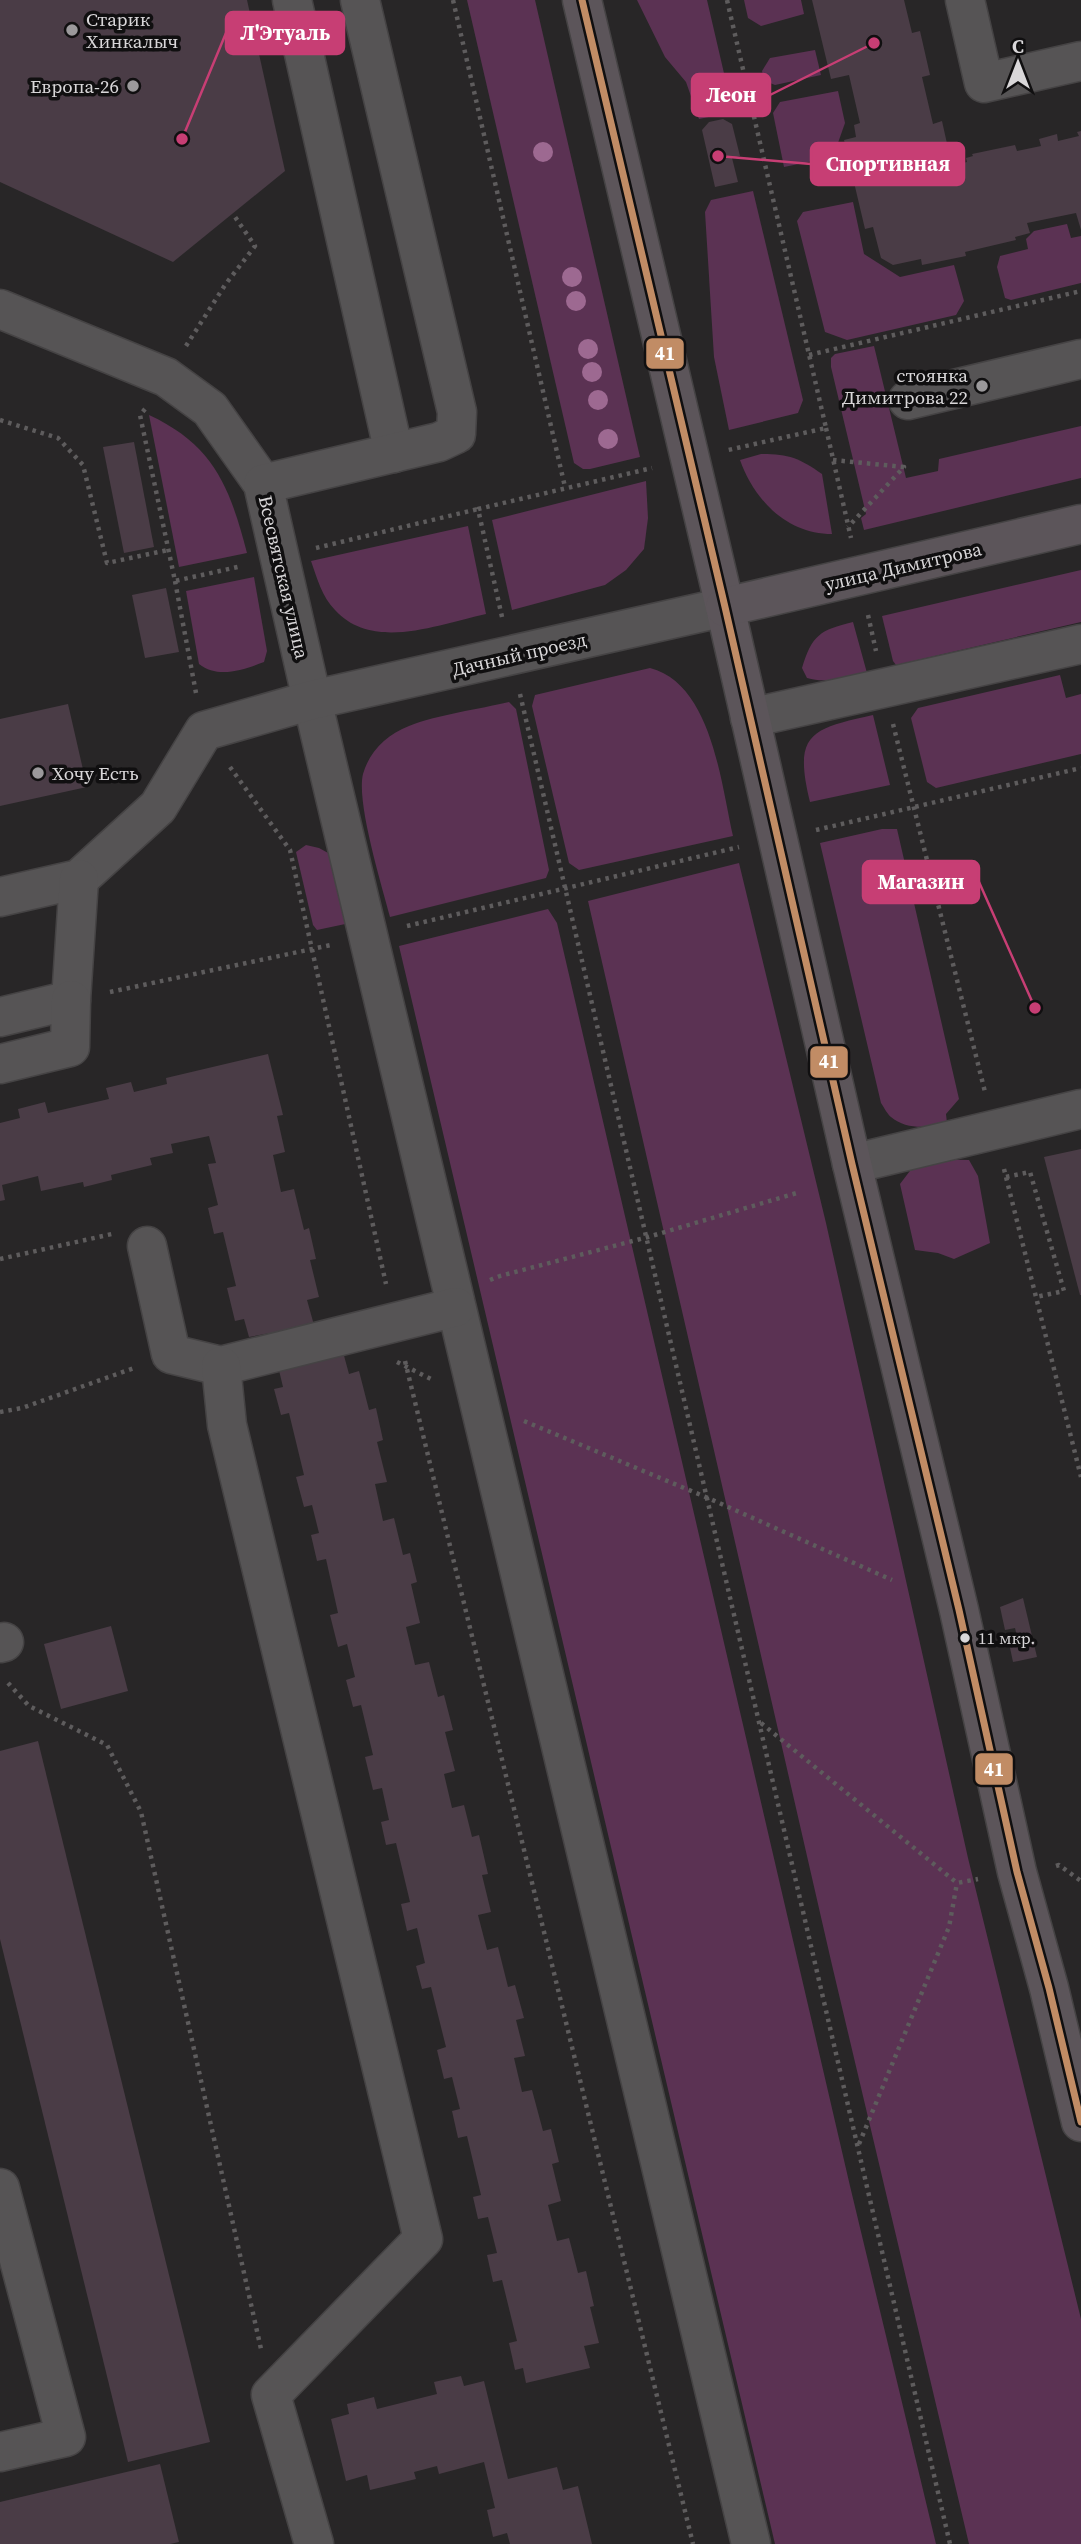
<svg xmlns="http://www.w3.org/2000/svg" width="1081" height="2544" font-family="'Source Serif 4',serif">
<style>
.green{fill:#5b3253}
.building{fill:#4a3c46}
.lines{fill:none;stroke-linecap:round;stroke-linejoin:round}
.minor-casing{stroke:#454344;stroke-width:41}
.major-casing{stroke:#454344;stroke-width:41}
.path{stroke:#5e5c5d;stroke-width:4.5;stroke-dasharray:3.5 5;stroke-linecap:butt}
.minor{stroke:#565455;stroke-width:38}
.major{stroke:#5c555a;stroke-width:38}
.bus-1-casing{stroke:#100f10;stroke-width:12}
.bus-1{stroke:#c18c65;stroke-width:7}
.tree{fill:#9d6991}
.poi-dot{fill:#9b999b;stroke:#100f10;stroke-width:2.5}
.bus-dot{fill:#d9d7d9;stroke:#100f10;stroke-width:2.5}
.labels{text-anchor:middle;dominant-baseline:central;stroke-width:7;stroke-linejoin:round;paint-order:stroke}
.bus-label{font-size:17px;fill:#d9d7d9;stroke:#100f10;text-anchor:start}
.poi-label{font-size:19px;fill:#d9d7d9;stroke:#100f10;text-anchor:start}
.street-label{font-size:19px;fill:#d9d7d9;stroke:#100f10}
.leader{fill:none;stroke:#c73e74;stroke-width:2.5}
.callout-dot{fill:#c73e74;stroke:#100f10;stroke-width:2.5}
.callout{fill:#c73e74;stroke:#c73e74;stroke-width:2.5}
.callout-label{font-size:21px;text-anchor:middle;font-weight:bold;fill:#fff}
.line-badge{stroke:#100f10;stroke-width:2.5}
.badge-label{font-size:19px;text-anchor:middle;font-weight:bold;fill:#fff}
</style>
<rect width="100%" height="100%" fill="#282627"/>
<!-- green -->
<g class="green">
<path d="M467,0H535L640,457L590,469H583L574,463Z"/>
<path d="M637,0H707L733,112L699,119L686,82L665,57Z"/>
<path d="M744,0H801L804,14L761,26L748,18Z"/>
<path d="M815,50L821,75L775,85L765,81L762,71L770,58Z"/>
<path d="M838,91L845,123L833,157L784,167L773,113L780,102Z"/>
<path d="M753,191L803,400L798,413L729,430L714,357L705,212L711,200Z"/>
<path d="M853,202L864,254L900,277L954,265L964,301L956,315L847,340L825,332L797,221L803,212Z"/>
<path d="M1067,224L1071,238L1081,236V283L1011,300L1005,298L997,267L1000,256L1028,249L1026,239L1034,231Z"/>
<path d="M874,346L906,478L938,471L939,459L1081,426V478L864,530L861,518L866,514L831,367V358L835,354Z"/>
<path d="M149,415C214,445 230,488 247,553L179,567Z"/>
<path d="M761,454C789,454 799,458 822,474L832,534C787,534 754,500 740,460Z"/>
<path d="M646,481L648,518L644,549L626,570L605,585L512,610L492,520Z"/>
<path d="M468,526L486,614C439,624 373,652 335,610C322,597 317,578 311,561Z"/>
<path d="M1081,570V622L896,665L893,661L882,616Z"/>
<path d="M254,577L267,651L264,662C243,670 218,679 199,664L186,591Z"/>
<path d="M853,622L867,673C846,677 827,684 807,678L802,668C812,635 820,630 853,622Z"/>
<path d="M650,668C712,684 721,784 733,836L579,870L569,863L532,706L535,695Z"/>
<path d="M1060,675L1066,698L1081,694V754L936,788L927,782L911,718L918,708Z"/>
<path d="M509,702L516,709L549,870L546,878L390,917C382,886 356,802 363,774C370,750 387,735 409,726C436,715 480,709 509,702Z"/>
<path d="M873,715L890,785L810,802C793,733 811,729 873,715Z"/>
<path d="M882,829H897L959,1099L946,1114L947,1123C930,1128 906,1130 891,1117C887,1114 884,1107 881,1103L820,843Z"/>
<path d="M306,845L319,848L330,854L350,923L317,930L313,925L296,852Z"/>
<path d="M739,863L826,1223L968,1858L1081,2319V2544H969L832,1965L588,901Z"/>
<path d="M548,909L557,923L850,2186L936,2544H775L399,946Z"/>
<path d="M919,1159L969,1160L978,1176L990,1243L954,1259L938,1253L915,1250L900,1184Z"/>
</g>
<!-- building -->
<g class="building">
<path d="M0,0H247L285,171L173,262L0,182Z"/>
<path d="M812,0H904L912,33L920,31L930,75L922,77L933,124L942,121L952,166L967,162L966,158L973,156L972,154L1015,145L1017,151L1041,146L1039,139L1057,134L1058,141L1079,136L1077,132L1081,131V230L1076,213L1027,223L1030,233L1015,237L1016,240L965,252L966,256L922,265L921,259L893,265L881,258L873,227L865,229L844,140L856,137L854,125L860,123L849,75L831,79Z"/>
<path d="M723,119L732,124L740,156L732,158L738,182L715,187L702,130L709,122Z"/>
<path d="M134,442L154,547L124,553L103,447Z"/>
<path d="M166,588L179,652L145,658L132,595Z"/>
<path d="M68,704L87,787L0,806V719Z"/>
<path d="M268,1054L283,1115L277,1116L285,1152L273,1155L281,1192L294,1189L304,1230L309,1228L316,1259L310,1260L319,1297L307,1300L314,1325L343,1352L349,1374L359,1371L369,1410L376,1408L383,1440L377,1442L387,1482L375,1484L383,1521L394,1518L403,1555L410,1553L417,1582L411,1584L420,1623L406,1627L415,1665L429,1662L438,1697L444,1695L453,1730L445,1732L455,1771L444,1774L452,1808L464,1805L472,1837L479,1835L488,1874L482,1875L491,1912L478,1915L487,1950L498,1947L508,1987L515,1985L524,2018L516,2020L525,2056L514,2058L522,2092L532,2090L543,2131L551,2129L559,2162L552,2164L561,2201L548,2205L557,2241L569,2238L578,2273L586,2271L594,2306L590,2307L599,2343L584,2346L590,2368L526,2383L523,2368L515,2370L509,2343L517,2341L502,2280L493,2282L487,2255L497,2253L488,2217L478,2219L473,2197L481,2195L467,2136L458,2138L452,2111L460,2109L452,2077L444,2079L437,2050L446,2047L431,1987L422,1989L416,1966L425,1963L417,1928L407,1931L401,1904L410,1902L396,1843L386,1845L381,1822L389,1820L382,1788L373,1790L365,1757L373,1755L361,1705L353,1707L346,1680L355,1677L347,1644L338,1647L330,1615L338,1613L326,1559L317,1561L311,1535L319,1533L312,1505L304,1507L296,1477L304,1475L289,1413L281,1415L274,1389L283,1387L270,1333L249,1337L244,1319L235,1321L227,1288L236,1286L223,1232L214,1234L208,1208L218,1205L208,1164L216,1163L209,1136L171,1144L173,1153L150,1158L152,1165L111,1175L112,1180L84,1187L83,1182L41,1191L38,1176L2,1185L5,1200L0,1201V1123L20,1118L18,1109L45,1102L48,1113L109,1099L106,1088L131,1082L134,1092L167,1084L166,1078Z"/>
<path d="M1081,1149V1295H1080L1044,1157Z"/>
<path d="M1023,1598L1037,1657L1013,1662L1009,1643L1018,1641L1015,1628L1005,1630L1000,1607Z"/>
<path d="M111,1626L128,1691L61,1709L44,1644Z"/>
<path d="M38,1741L210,2442L128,2462L0,1939V1751Z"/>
<path d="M461,2376L464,2386L484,2381L508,2479L557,2467L563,2490L578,2486L592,2544H510L507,2533L493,2537L487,2510L495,2508L484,2462L439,2474L437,2466L414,2472L416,2479L370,2490L367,2475L346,2481L331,2419L349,2414L347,2404L374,2397L377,2409L437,2394L434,2382Z"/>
<path d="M160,2464L179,2542L170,2544H0V2502Z"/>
</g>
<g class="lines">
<!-- minor casing -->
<g class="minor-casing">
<g id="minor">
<path d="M292,0L394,453"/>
<path d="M965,0L984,83L1081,61"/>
<path d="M0,309L166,377L210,409L263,484L312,700L751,2544"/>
<path d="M908,400L1081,359"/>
<path d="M263,484L439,442L456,434L457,412L360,0"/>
<path d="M750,718L1081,644"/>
<path d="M0,897L79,879L158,807L204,731L312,700L725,607"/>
<path d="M0,1017L71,1000L79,879"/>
<path d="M0,1064L70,1047L71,1000"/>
<path d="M852,1164L1081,1109"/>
<path d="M147,1246L171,1354L221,1366L456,1307"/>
<path d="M221,1366L227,1425L423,2239L271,2395L314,2544"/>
<path d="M0,1643L4,1642"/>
<path d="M0,2188L66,2437L0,2452"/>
</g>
</g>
<!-- major casing -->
<g class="major-casing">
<g id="major">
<path d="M582,0L725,607L852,1164L959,1610L1017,1872L1049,1988L1081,2122"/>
<path d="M725,607L1081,524"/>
</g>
</g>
<!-- path -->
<g class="path">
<path d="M453,0L565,487"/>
<path d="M727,0L826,428L728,450"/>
<path d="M186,346L225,285L255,246L233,214"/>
<path d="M809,355L1081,291"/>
<path d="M145,409L140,415L175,581L242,566"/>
<path d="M0,420L58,438L83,465L107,563L168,550"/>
<path d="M826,428L851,538"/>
<path d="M833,460L904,467L848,527"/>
<path d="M316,548L478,509"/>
<path d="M175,581L196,693"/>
<path d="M868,615L876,651"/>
<path d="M502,617L478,509L652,468"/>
<path d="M520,694L950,2544"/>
<path d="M893,724L985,1092"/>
<path d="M230,767L290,850L386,1284"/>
<path d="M816,830L1081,768"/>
<path d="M407,926L739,847"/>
<path d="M110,992L331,945"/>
<path d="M1004,1169L1081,1477"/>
<path d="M1006,1177L1030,1172L1064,1291L1036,1297"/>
<path d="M0,1259L112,1234"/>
<path d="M490,1280L500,1276L648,1237L800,1192"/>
<path d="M405,1361L693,2544"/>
<path d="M397,1362L433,1380"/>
<path d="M0,1412L22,1408L134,1368"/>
<path d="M524,1421L708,1498L892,1580"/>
<path d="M8,1683L29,1706L107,1745L141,1812L261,2349"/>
<path d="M761,1723L957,1883L978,1879"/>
<path d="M1056,1866L1059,1865L1081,1881"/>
<path d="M859,2144L949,1927L957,1883"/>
</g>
<!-- minor -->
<use href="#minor" class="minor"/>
<!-- major -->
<use href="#major" class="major"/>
<!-- bus-1 casing -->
<g class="bus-1-casing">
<path id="bus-1" d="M582,0L725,607L852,1164L959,1610L1017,1872L1049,1988L1081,2122"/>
</g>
<!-- bus-1 -->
<use href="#bus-1" class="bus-1"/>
</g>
<!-- trees -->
<g class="tree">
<circle cx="543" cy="152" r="10"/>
<circle cx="572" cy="277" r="10"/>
<circle cx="576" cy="301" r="10"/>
<circle cx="588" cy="349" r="10"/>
<circle cx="592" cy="372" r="10"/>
<circle cx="598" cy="400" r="10"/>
<circle cx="608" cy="439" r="10"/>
</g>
<!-- markers -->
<g class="poi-dot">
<circle cx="72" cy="30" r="7"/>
<circle cx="133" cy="86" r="7"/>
<circle cx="982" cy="386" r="7"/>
<circle cx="38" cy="773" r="7"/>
</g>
<circle class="bus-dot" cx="965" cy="1638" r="6"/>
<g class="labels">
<!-- bus labels -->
<g class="bus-label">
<text x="978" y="1638">11 мкр.</text>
</g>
<!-- poi labels -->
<g class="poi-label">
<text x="86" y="19">Старик<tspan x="86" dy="22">Хинкалыч</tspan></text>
<text x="119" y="86" text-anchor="end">Европа-26</text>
<text x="968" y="375" text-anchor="end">стоянка<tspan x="968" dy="22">Димитрова 22</tspan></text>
<text x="52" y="773">Хочу Есть</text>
</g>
<!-- street labels -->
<g class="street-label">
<text transform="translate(903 566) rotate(-13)">улица Димитрова</text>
<text transform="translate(284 577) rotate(77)">Всесвятская улица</text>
<text transform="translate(519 654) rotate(-13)">Дачный проезд</text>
</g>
</g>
<!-- callouts -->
<path class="leader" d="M182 139L226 33M874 43L770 95M718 156L811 164M1035 1008L979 882"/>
<g class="callout-dot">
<circle cx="182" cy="139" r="7"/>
<circle cx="874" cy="43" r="7"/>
<circle cx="718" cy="156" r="7"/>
<circle cx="1035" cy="1008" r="7"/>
</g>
<g class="callout">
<rect x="226" y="12" width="118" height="42" rx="7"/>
<rect x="692" y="74" width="78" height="42" rx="7"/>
<rect x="811" y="143" width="153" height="42" rx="7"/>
<rect x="863" y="861" width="116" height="42" rx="7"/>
</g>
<g class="callout-label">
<text x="285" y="40">Л'Этуаль</text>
<text x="731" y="102">Леон</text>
<text x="888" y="171">Спортивная</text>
<text x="921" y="889">Магазин</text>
</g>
<g class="line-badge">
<rect x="645" y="337" width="40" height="33" rx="7" fill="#c18c65"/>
<rect x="809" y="1045" width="40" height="34" rx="7" fill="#c18c65"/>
<rect x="974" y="1752" width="40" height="34" rx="7" fill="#c18c65"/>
</g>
<g class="badge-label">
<text x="665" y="360">41</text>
<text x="829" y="1068">41</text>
<text x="994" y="1776">41</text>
</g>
<!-- north arrow -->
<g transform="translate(1018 63)" stroke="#100f10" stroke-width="5" paint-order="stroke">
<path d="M0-5L12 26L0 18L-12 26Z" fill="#d9d7d9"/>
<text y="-10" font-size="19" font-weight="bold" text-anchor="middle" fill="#d9d7d9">С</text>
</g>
</svg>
